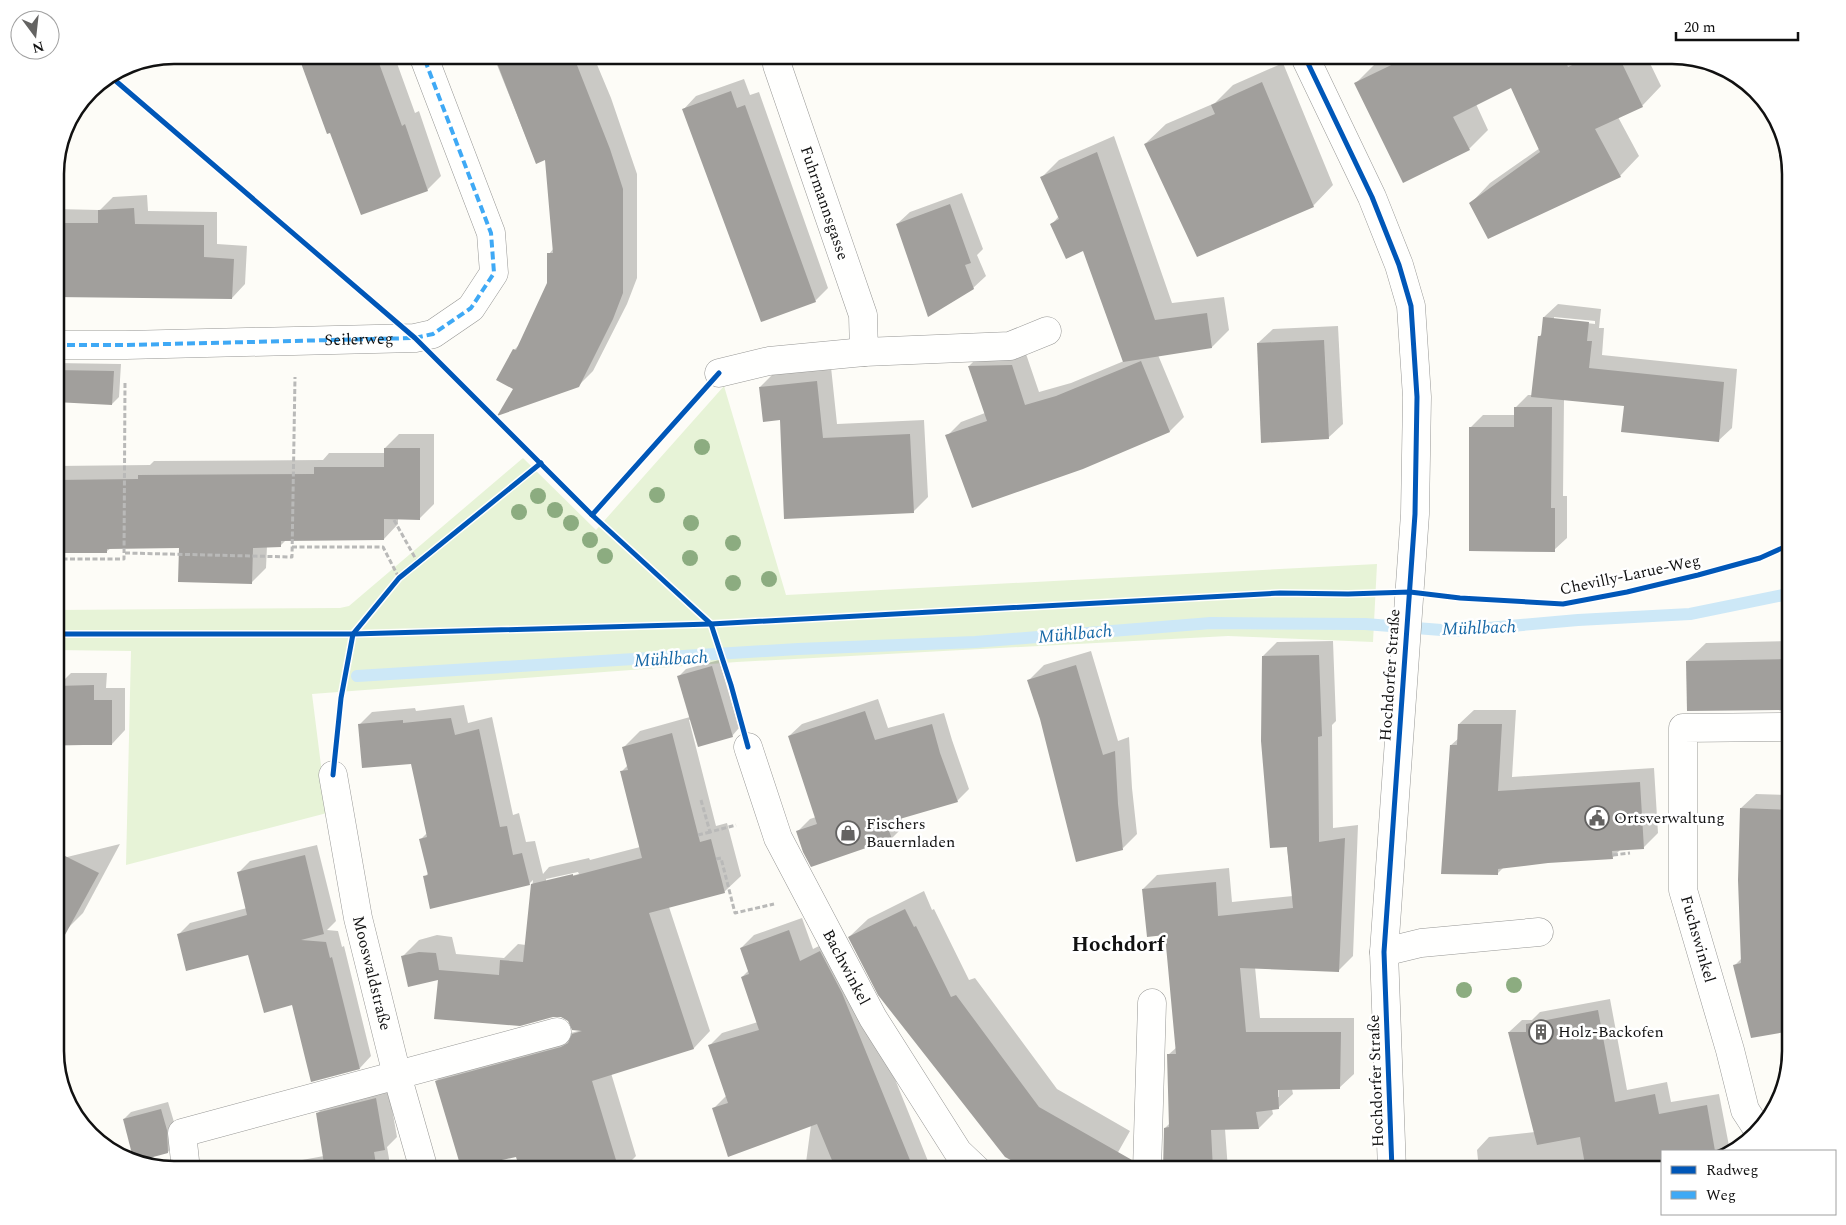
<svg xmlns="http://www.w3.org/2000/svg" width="1846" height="1225" font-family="Spectral,serif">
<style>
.green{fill:#e7f3d7}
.shadow{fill:#0003;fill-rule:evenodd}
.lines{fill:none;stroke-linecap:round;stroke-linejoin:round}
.stream{stroke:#cde8f7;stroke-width:12}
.building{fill:#a19f9c}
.minor-casing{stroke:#979795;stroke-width:29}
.path{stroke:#b9b9b8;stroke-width:3;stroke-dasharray:5 2.5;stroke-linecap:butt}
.minor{stroke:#fffffe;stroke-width:28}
.quiet{stroke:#3fa9f5;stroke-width:4;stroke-dasharray:8 4;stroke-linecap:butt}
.cycleway-casing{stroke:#fff;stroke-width:8}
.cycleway{stroke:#0057b8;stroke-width:5}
.tree{fill:#8cac80}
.labels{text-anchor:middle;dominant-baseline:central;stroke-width:5;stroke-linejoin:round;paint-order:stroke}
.street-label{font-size:16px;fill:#111;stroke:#fff}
.poi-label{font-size:16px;fill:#111;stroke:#fff;text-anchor:start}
.water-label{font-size:18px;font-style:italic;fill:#1768a6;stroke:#fff}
.district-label{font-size:21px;font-weight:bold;fill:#111;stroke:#fff}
.rim{fill:none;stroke:#111;stroke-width:2.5}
</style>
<rect width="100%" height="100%" fill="#fdfcf7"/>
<!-- green -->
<path class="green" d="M724,386L786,595L1377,564L1373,642L1228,636L737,662L312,694L327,813L126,865L131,651L55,650V610L340,608L349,606L523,458L596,530Z"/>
<!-- shadow -->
<g class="shadow">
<path d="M299,55H394L415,113L419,111L441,176L427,190L330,131Z"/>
<path d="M493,55H593L611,98L637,174V278L627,304L593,371L578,386L514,389V350L521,343L549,283V254L554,248L546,159L536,162Z"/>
<path d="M1394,55H1646L1661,86L1642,106L1618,117L1639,156L1620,176L1471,203L1490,183L1540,148L1512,87L1476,104L1488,130L1469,149L1356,83L1375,64Z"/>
<path d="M1283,63L1333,185L1313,206L1145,144L1166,124L1215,103L1233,85Z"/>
<path d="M744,79L750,95L759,92L828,288L815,301L683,110L696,96Z"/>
<path d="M1114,136L1172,303L1224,297L1229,330L1212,347L1158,355L1184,417L1170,431L1082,468L947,436L961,422L985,413L969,366L983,352L1025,351L1039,392L1071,383L1124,361L1083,249L1052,224L1059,216L1042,177L1059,160Z"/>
<path d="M962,193L983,249L977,255L986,276L973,288L897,224L910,212Z"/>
<path d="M147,195L148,211L217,212V244L247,246L245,284L232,298L55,296V209L100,210L113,197Z"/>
<path d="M1558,304L1601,309L1599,328H1604L1602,355L1737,369L1732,428L1718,441L1625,405L1564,399L1563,496H1567V538L1554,550L1470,428L1483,415H1515V408L1528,395H1533L1539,337L1543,332L1544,317ZM1554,317L1595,321V324L1554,319Z"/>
<path d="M1338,326L1343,424L1328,438L1258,343L1273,329Z"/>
<path d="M55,363L121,364L119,397L112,404L55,401Z"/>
<path d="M831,367L837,424L924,420L928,497L913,512L781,419L760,387L775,372Z"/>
<path d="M399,434H434V504L419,519L398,518V524L384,539H287L280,546H267L266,568L251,583L180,546L111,548L107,551L55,552V466L150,465L154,461L323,460L329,453H385V448Z"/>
<path d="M1333,641L1336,721L1332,725L1333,828L1358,825L1353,956L1339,970L1255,967L1260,1018H1354V1074L1339,1088L1292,1089L1293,1094L1278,1108L1272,1109L1273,1114L1259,1128L1225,1129L1228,1170H1164L1165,1128L1170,1123L1168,1055L1177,1047L1167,933L1143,889L1157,875L1229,868L1232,902L1293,896L1263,656L1277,642ZM1278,1084L1279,1097H1277Z"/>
<path d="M1791,641V708L1687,661L1706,643Z"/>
<path d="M1091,651L1118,741L1129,737L1132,788L1137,834L1123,848L1041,719L1029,680L1044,665Z"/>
<path d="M719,660L739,728L732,736L691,719L689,720L716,826L727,823L741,876L724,892L669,907L710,1031L694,1048L611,1073L636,1156L622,1170H522L517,1156L436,1081L453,1065L582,1030L561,1016L440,978L402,957L419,940L437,935L452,937L456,954L504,958L518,944L526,945L533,880L529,884L425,877L429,872L421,839L427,833L412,762L359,725L372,712L415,708L416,711L464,705L468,723L492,717L513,815L519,813L526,842L535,841L543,874L549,867L589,858L590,860L640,847L621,772L628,765L623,748L640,731L690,717L679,676L686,669ZM578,872L579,874L546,882V879Z"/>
<path d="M71,673H107L106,688H125V730L112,744L55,746V681H63Z"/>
<path d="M878,699L888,728L944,713L952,740L969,789L957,801L901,817L904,826L892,838L797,832L810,819L816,817L789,736L802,724Z"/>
<path d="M1474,710H1516L1512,777L1654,768L1658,833L1643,848L1621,849L1612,858L1548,861L1504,867L1497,874L1451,745L1459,738V724Z"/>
<path d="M1756,794L1791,795V1030L1735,965L1742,958L1741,808Z"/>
<path d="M120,844L83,913L68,928L63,858Z"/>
<path d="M317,845L336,921L327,930L338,931L342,947L344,946L371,1056L360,1068L293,1004L249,953L178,935L190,923L247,908L238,873L250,861Z"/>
<path d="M924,891L932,910L934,909L969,980L975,978L1057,1089L1130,1131L1108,1170L849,937L868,919Z"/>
<path d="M802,918L813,949L833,939L855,980L928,1161L920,1170H805L811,1125L714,1108L727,1095L709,1046L722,1033L758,1022L742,977L749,970L741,948L754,935Z"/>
<path d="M1610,999L1627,1090L1667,1082L1671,1102L1719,1094L1730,1151H1662V1170H1479L1477,1150L1489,1137L1535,1132L1509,1032L1522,1020H1532L1540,1012Z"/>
<path d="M388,1086L397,1137L387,1147L391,1170H293L302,1160L324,1156L317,1114L329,1101Z"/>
<path d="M168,1102L174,1122L175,1144L168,1152L139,1160L135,1158L124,1119L131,1112Z"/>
</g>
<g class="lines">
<!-- stream -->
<path class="stream" d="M357,676L798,649L975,642L1211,623L1365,624L1454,631L1578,620L1690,614L1783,595L1791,591"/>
</g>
<!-- building -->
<g class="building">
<path d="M298,55H376L402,126L405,124L428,191L361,215L330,133L327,134Z"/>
<path d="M494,55H573L610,149L623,189V293L613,319L579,387L497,416L513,389L496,380L513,349L516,350L547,283V253H553L545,160L536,164Z"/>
<path d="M1412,55H1580L1566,62L1568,67L1593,55H1618L1643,107L1595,129L1621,177L1488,239L1469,203L1540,152L1511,88L1453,117L1470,150L1403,183L1354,83Z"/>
<path d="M1262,82L1314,207L1197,257L1144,144L1215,114L1211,105Z"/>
<path d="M731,91L737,108L745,105L816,302L761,322L682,109Z"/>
<path d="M1097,152L1155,320L1207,313L1212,348L1123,362L1083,251L1066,259L1050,224L1059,219L1040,177Z"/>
<path d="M950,204L971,263L965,265L974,289L928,317L896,224Z"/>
<path d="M134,208L135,224L204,225V257L234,259L232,299L55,297V223H98V210Z"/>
<path d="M1543,317L1589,322L1587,341H1592L1589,368L1724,382L1719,442L1621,432L1624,406L1531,397L1538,336H1541Z"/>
<path d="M1324,340L1329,439L1261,443L1257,343Z"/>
<path d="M1141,361L1170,432L1083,469L972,508L945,435L987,421L968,366L1012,365L1025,405L1056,396Z"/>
<path d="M55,370L114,371L112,405L55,402Z"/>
<path d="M817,381L823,438L910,434L914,513L784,519L780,420L763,422L759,387Z"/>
<path d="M1514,407H1552L1551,508H1555V552L1469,551V427H1514Z"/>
<path d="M384,448H420V520L384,519V540L281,541V547L253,548L252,584L178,582L179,548L107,549V553H55V480L138,479V475L314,474V467H384Z"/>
<path d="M1319,655L1322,736L1318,737L1319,842L1345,838L1339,972L1240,968L1246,1032H1341L1340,1089L1278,1090L1279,1109L1256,1112L1259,1129L1211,1130L1213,1170H1163L1164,1128L1169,1127L1167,1054H1176L1165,935L1147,937L1142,889L1216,882L1218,916L1293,908L1287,847L1270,848L1261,741L1262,656Z"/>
<path d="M1791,659V710L1687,711L1686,661Z"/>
<path d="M1076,665L1103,755L1115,751L1118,804L1123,850L1076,862L1040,719L1027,680Z"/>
<path d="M712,666L733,737L698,747L677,676Z"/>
<path d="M94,685V700H112V745H55V693H57V686Z"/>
<path d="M865,711L875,740L932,724L940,753L958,802L886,823L892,839L811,867L803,852L796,831L817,824L788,736Z"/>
<path d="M451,718L455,735L479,729L500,827L507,826L513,855L522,853L530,885L430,909L423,876L428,875L419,839L427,837L411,764L362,768L358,724L403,720V723Z"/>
<path d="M1458,724H1502L1498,791L1640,782L1644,849L1612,851L1613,859L1548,863L1498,869V875L1441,874L1450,745H1457Z"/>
<path d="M672,733L700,842L711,839L725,893L649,913L694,1049L592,1081L619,1170H520L516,1157L473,1166L459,1161L435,1081L561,1047L568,1043L572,1034L582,1031L572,1030L568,1021L561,1017H553L520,1026L434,1019L438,980L408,987L401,956L419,952L436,953L439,970L499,975L500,960L523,962L531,884L573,874V876L642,858L620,771L628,770L622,747Z"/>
<path d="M1740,808L1791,810V1031L1751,1038L1733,965L1741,963L1738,880Z"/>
<path d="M55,851L99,873L55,953Z"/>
<path d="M305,855L324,934L301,940L326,942L330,958L332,957L360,1069L311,1082L292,1005L264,1013L248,955L186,971L177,934L247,915L237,872Z"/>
<path d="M905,909L914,927L916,926L951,997L956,995L1039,1107L1132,1160L1131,1170H1029L1005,1157L878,995L848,937Z"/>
<path d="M789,930L800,961L820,951L842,993L914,1170H836L817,1124L728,1157L712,1108L728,1103L708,1045L759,1030L741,977L749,974L740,948Z"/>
<path d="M1598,1010L1615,1102L1655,1094L1659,1114L1707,1105L1715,1151H1662V1170H1586L1580,1137L1537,1145L1508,1032H1526V1024Z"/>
<path d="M376,1098L385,1150L374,1152L377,1170H325L316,1113Z"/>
<path d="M161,1109L167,1130L168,1153L142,1160L133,1158L123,1119Z"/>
</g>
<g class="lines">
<!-- minor casing -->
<g class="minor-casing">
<g id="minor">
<path id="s1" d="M777,55V65L863,315L864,352"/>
<path d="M1304,55L1372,197L1399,265L1411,306L1417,397L1415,514L1384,952L1392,1170"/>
<path d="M55,345H126L415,338L433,334L471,308L494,273L491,233L423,55"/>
<path d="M719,373L769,361L864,352L1010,346L1047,331"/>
<path id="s2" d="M748,747L778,838L873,1018L958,1152L977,1170"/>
<path id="s3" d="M333,775L358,918L397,1075L424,1170"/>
<path d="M1384,952L1421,943L1539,932"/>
<path d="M1758,1130L1745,1110L1730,1050L1683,890V728L1791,727"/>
<path d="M186,1170L182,1133L557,1032"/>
<path d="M1147,1170L1152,1003"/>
</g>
</g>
<!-- path -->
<g class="path">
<path d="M394,520L418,563"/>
<path d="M292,547H383L399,578"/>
<path d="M125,553L292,557L295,377"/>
<path d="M55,559H124L125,381"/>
<path d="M701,800L710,832L736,825"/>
<path d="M698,835L710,832"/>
<path d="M1613,855L1630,853"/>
<path d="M716,859L721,858L735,913L774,904"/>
</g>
<!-- minor -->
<use href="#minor" class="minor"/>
<!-- quiet -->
<path class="quiet" id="s4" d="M55,345H126L415,338L433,334L471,308L494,273L491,233L423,55"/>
<!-- cycleway casing -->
<g class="cycleway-casing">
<g id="cycleway">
<path d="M1304,55L1372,197L1399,265L1411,306L1417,397L1415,514L1384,952L1392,1170"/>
<path d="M110,76L415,338L592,515L711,624L731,685L748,747"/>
<path d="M592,515L719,373"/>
<path d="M55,634H353L711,624L1280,593L1348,594L1410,592L1460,598L1563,604L1627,592L1698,575L1760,558L1791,544"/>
<path d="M333,775L341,698L353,634L399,578L541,463"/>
</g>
</g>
<!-- cycleway -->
<use href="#cycleway" class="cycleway"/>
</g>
<!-- trees -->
<g class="tree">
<circle cx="702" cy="447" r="8"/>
<circle cx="657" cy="495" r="8"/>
<circle cx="538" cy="496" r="8"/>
<circle cx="555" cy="510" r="8"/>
<circle cx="519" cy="512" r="8"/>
<circle cx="571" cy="523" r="8"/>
<circle cx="691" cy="523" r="8"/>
<circle cx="590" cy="540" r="8"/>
<circle cx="733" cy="543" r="8"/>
<circle cx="605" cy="556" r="8"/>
<circle cx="690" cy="558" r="8"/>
<circle cx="769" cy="579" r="8"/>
<circle cx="733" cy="583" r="8"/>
<circle cx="1514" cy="985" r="8"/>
<circle cx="1464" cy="990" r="8"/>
</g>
<!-- icons -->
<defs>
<g id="civic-ring" transform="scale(1.25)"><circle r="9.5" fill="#fff" stroke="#646362" stroke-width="1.5"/><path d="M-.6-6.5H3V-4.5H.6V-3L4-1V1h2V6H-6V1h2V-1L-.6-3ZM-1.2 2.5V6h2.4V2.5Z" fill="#646362"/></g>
<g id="shop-ring" transform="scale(1.25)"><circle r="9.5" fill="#fff" stroke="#646362" stroke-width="1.5"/><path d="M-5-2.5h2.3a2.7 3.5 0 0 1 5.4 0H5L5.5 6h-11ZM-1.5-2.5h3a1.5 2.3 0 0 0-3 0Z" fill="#646362"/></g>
<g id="building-ring" transform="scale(1.25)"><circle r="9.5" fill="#fff" stroke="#646362" stroke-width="1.5"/><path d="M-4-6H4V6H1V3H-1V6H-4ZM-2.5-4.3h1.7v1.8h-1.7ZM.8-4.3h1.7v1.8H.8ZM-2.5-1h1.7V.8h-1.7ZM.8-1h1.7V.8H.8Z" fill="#646362"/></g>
</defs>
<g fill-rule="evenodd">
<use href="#civic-ring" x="1597" y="818"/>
<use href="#shop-ring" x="848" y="833"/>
<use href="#building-ring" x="1541" y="1032"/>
</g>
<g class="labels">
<!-- street labels -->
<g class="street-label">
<text stroke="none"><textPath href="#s1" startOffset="156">Fuhrmannsgasse</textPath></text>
<text stroke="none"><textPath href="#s4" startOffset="304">Seilerweg</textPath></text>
<text transform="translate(1630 575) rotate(-12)">Chevilly-Larue-Weg</text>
<text transform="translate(1390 675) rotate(-86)">Hochdorfer Straße</text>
<text transform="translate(1698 939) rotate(74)">Fuchswinkel</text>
<text stroke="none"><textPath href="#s2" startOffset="242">Bachwinkel</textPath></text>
<text stroke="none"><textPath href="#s3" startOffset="202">Mooswaldstraße</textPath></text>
<text transform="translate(1376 1081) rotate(-92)">Hochdorfer Straße</text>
</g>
<!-- poi labels -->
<g class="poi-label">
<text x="1614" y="818">Ortsverwaltung</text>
<text x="866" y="824">Fischers<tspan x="866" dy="18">Bauernladen</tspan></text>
<text x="1558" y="1032">Holz-Backofen</text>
</g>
<!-- water labels -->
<g class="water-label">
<text transform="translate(1479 628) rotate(-2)">Mühlbach</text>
<text transform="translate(1075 634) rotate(-5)">Mühlbach</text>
<text transform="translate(671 659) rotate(-3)">Mühlbach</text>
</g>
<!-- district labels -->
<g class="district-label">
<text x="1118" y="945">Hochdorf</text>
</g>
</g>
<!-- crop -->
<path d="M0 0H1846V1225H0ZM174 64H1672A110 110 0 0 1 1782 174V1051A110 110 0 0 1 1672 1161H174A110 110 0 0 1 64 1051V174A110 110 0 0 1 174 64Z" fill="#fff" fill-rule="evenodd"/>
<path class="rim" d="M174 64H1672A110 110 0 0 1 1782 174V1051A110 110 0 0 1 1672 1161H174A110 110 0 0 1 64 1051V174A110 110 0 0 1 174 64Z"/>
<!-- legend -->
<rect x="1661" y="1150" width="175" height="65" fill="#ffffff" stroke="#a0a0a0"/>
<rect x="1671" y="1166" width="25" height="8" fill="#0057b8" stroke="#a0a0a0"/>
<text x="1706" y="1175" font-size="15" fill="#111111">Radweg</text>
<rect x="1671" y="1191" width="25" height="8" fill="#3fa9f5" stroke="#a0a0a0"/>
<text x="1706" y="1200" font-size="15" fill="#111111">Weg</text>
<!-- north arrow -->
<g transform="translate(35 35) rotate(165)"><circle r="24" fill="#ffffff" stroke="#a0a0a0"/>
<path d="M0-4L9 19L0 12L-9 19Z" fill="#646362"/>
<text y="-8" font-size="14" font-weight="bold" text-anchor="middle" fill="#111111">N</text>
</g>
<!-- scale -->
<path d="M1676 32v8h122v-8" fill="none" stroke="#111111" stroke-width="2.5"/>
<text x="1684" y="32" font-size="15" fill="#111111" stroke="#ffffff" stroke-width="4" paint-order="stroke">20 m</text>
</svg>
